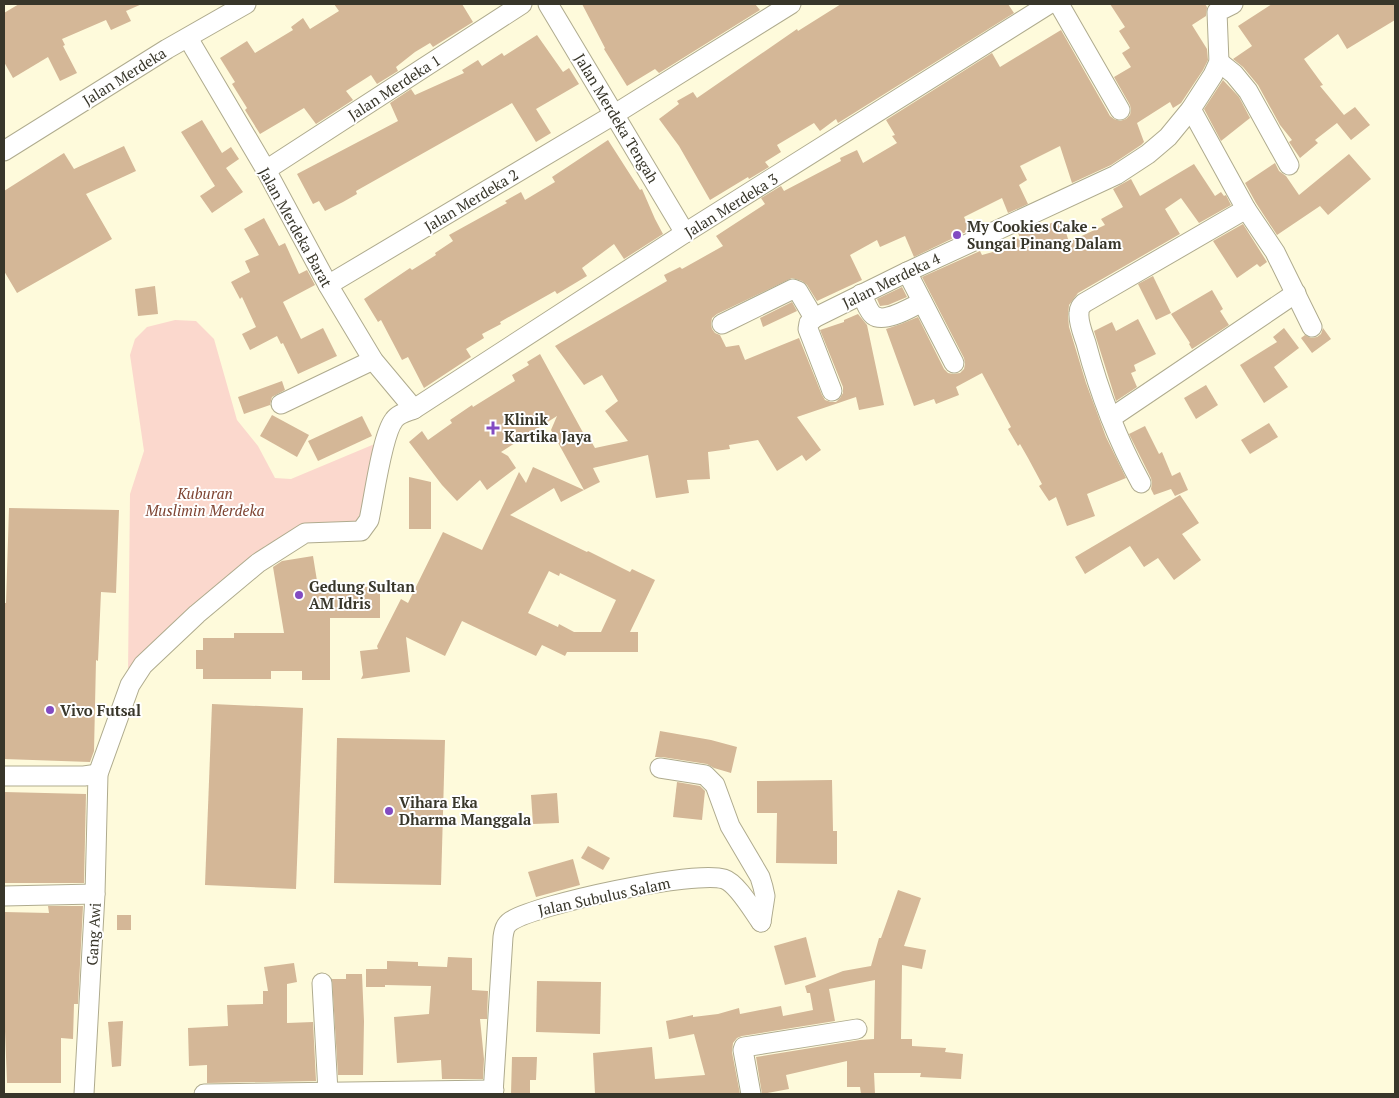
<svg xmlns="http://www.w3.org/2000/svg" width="1399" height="1098" font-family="'PT Serif',serif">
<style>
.green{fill:#fbd8cd}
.building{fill:#d4b797;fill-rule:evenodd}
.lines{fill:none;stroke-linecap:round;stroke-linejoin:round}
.minor-casing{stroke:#afab8e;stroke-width:21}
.minor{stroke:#fff;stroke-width:19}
.poi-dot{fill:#824bc2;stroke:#fff;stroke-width:2}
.labels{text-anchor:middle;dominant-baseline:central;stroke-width:4;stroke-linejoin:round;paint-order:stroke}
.street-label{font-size:15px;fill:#38362a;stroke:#fff}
.poi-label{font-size:15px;font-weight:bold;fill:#38362a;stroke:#fff;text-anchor:start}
.park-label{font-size:15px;font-style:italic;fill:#7e4432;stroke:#fff}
</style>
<rect width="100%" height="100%" fill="#fefadb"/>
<!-- green -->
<path class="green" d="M175,320L196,321L214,339L237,420L258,446L275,478L291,479L377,443L361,512L356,523L303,528L265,546L128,672L130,494L144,451L130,355L135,339L147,327Z"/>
<!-- building -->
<g class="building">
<path d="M19,4H142L126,11L131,21L111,30L106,20L62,39L65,45L63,46L77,73L60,81L48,57L13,78L4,62V13Z"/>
<path d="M334,4H462L473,22L433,47L430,43L415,52L396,67L398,71L377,84L371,75L346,91L353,100L316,124L304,108L260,134L245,110L247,108L232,84L235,82L220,58L247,41L255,53L293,30L291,27L303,18L310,29L339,11Z"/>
<path d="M582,4H755L760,10L659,73L655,69L627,86L604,49L605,48Z"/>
<path d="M841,4H1008L1014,13L838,123L836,119L820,131L814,123L777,145L781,152L765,162L769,167L749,179L748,177L710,200L679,146L659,119L679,104L677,101L693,92L697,98L797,29L798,31Z"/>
<path d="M1110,4H1205L1207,7L1206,16L1192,25L1207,49L1208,60L1203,70L1181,103L1173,108L1170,102L1137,123L1144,142L1141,145L1111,165L1072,183L1060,146L1020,166L1027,180L1019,185L1028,204L1008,213L1002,198L964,217L970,230L914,257L905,236L880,247L877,240L850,255L862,280L817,301L807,285L802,281L792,278L717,314L712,318L711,324L712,329L715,333L720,335L726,347L739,345L745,360L799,338L822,395L825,400L831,402H836L840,398L843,393V387L820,330L844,322V320L858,314L867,325L884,405L859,410L856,397L797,417L821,450L806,461L802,455L777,471L758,440L729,445L730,449L708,452L710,479L687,480L689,493L656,498L648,455L593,468L600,482L584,490L551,430L557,416L501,452L508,456L516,468L487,490L480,480L457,501L442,485L409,442L422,431L428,440L452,423L450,420L472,405L473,407L515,381L512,375L529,365L527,362L540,354L586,438L588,436L595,448L628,441L605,411L618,401L602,375L584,385L555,346L667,281L664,275L680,267L682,269L723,246L716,236L765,204L761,198L781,186L784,191L841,161L840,158L857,150L863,163L897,143L892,136L895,135L886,120L992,53L1000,67L1061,30L1110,116L1114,119L1120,121L1126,119L1130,115L1131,110L1130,105L1114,77L1131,67L1122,53L1130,48L1119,31L1125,27Z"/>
<path d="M1272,4H1395V20L1347,49L1338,34L1304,59L1323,85L1320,86L1344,115L1355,107L1370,125L1351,140L1337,123L1315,140L1318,143L1300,158L1289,142L1292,140L1280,125L1258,85L1243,67L1233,59L1252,46L1238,26Z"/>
<path d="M537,35L563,72L569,68L579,84L536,109L551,133L536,142L512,103L356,191L357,194L343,202L325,211L319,201L313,204L297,174L398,121L390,103L411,89L415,95L464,73L462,70L478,60L482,66L502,53L504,56Z"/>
<path d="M1223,80L1239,97L1250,118L1221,141L1204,109Z"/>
<path d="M202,120L222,153L231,147L239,159L226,168L243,192L212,213L200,196L215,186L181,132Z"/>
<path d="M608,140L640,190L642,189L655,219L663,234L624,259L614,244L582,268L587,276L557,294L555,291L500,322L501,324L482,334L484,338L466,349L471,357L424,388L408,357L402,360L381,320L378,322L364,299L410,268L412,270L436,255L435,253L453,241L449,235L507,203L505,201L521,192L525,200L555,182L552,177Z"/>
<path d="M124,146L136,171L86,194L112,239L17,293L4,271V191L64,153L74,169Z"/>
<path d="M1349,154L1371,179L1328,215L1320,206L1277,235L1256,203L1245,183L1275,163L1279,171L1286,176L1299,195Z"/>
<path d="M1194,164L1215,196L1221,192L1224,196L1226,195L1231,205L1199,223L1181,198L1165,209L1180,234L1078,293L1069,305L1068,316L1069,327L1086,383L1106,437L1126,478L1087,494L1095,516L1067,526L1056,497L1049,501L1039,486L1042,484L1028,458L1020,444L1018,446L1008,429L1011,427L982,373L956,387L959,395L936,404L934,399L914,406L886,329L901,324L918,317L944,369L948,373L953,374L960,373L964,369L965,364L964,358L922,277L980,251L982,255L1007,248L1005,242L1020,238L1018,233L1037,224L1038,226L1045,224V225L1062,220L1069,242L1105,225L1101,219L1123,207L1113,189L1131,179L1140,196Z"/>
<path d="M264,218L279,246L285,243L299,274L307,270L315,285L283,302L301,339L323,328L337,356L298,374L283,343L281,344L277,336L250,350L242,334L256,327L242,297L240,299L231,282L250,272L245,261L259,255L244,229Z"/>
<path d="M1243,224L1267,262L1260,267L1257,264L1237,278L1213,241Z"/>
<path d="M1153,276L1171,313L1156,320L1138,284Z"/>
<path d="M155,286L158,314L138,316L135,289Z"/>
<path d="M902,287L907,297L888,305L880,306L877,299Z"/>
<path d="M1212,290L1223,309L1220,311L1229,325L1192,349L1189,344L1190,343L1171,314Z"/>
<path d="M792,302L797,311L763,327L760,318Z"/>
<path d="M1138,319L1156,354L1134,365L1136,371L1131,373L1137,387L1116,401L1094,331L1112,322L1116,331Z"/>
<path d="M1284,328L1299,348L1274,367L1288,387L1264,403L1240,365L1277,342L1273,337Z"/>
<path d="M1323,328L1331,339L1312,353L1301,338L1305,335L1311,338L1317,337L1321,334Z"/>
<path d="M282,381L285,390L272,397L270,405L244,414L238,397Z"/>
<path d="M1206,385L1218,405L1196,419L1184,398Z"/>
<path d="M272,415L309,435L297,457L260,436Z"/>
<path d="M362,416L372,436L318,461L308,441Z"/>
<path d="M1269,423L1278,437L1250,454L1241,440Z"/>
<path d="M1145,426L1159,454L1162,452L1172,476L1180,472L1188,490L1175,496L1171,489L1154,495L1151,489L1152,483L1151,478L1129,434Z"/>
<path d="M533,467L584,490L561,502L554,488L510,515L587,552L588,551L630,572L632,569L655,580L630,632H638V652H567L565,656L542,645L536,656L462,621L445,656L406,637L410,672L361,679L363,675L360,651L378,649L377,646L401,599L408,603L443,532L482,550L519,472L526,483ZM549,571L559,576L560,573L616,600L601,632H574L559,624L558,627L528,613Z"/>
<path d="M409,477L431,482V529H409Z"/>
<path d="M1180,495L1199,523L1182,534L1201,560L1174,580L1158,558L1144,567L1130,546L1085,574L1075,557Z"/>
<path d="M9,508L119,510L116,593L101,592L98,661L96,660L94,751L90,762L4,759V603H6Z"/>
<path d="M313,556L318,587H380V618H330V680H302V671H271V679H203V669H196V650H203V638H234V633H284L273,567L282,561Z"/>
<path d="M212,704L303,708L296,889L205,885Z"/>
<path d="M660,731L711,740L737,747L731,773L714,768L707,764L662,757H655Z"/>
<path d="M337,738L445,740L441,885L334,883Z"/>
<path d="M832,780L833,831H837V864L776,863L777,813H757V781Z"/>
<path d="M677,782L700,786L705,791L702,820L673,817Z"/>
<path d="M4,792L86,794L84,883H4Z"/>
<path d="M557,793L559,823L533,824L531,795Z"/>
<path d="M588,846L610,858L603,870L581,858Z"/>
<path d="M573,859L580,885L536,897L528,872Z"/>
<path d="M898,890L921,898L904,946L926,950L922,969L902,965L901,1039H912V1046L946,1048L945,1052L963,1054L961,1079L920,1077L921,1073H874L875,1094H861L860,1087H847V1061L786,1075L789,1089L762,1094L756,1057L860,1040L874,1039L875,980L829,989L835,1021L742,1036L737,1038L733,1043L732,1052L740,1094H595L593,1053L652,1047L655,1079L705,1075L694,1034L669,1039L666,1021L693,1015V1017L718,1014L739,1008L740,1014L781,1006L783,1016L813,1010L810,993H807L805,986L843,971L871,966L879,938H881Z"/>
<path d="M48,906H83L78,1004H74L73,1039L61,1038V1083H7L4,1005V912L49,913Z"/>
<rect x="117" y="915" width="14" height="15"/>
<path d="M806,937L816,977L785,985L774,946Z"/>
<path d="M448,957L472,958V990L488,991L487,1019H480L484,1059L483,1079H442L441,1060L397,1063L394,1017L429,1014L431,986L385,985V987H366V969H387V961L418,962V966L447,967Z"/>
<path d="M294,963L297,982L287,984V1023L313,1022L316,1081L207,1083V1065L189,1066L188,1028L228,1026L227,1005L263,1004V991H268L264,967Z"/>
<path d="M346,974H362L364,1021L363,1075H338L332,979H346Z"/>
<path d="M537,981L601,982L600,1034L536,1032Z"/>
<path d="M123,1021L121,1066L112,1067L108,1022Z"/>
<path d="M512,1057H537L536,1080H530V1094H511Z"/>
</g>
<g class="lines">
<!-- minor casing -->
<g class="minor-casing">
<g id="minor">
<path d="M548,4L685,233"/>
<path d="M1059,4L1120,110"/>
<path d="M188,38L266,170L328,285L373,360L414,409"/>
<path d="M1219,62L1234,74L1248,91L1289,165"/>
<path d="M1191,109L1246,209L1275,252L1312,327"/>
<path d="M4,151L167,49L246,4"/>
<path d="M266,170L522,4"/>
<path d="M907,272L954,363"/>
<path d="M328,285L615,114L791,4"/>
<path d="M861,294C865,300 868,311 873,315C884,324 912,307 922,302"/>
<path d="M814,318L809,323L808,329L832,391"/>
<path d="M722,324L793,289L798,291L814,318L907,272L1116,175L1148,154L1168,137L1191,109L1213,75L1219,62L1217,12L1233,4"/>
<path d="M281,404L373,360"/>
<path d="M1111,418L1296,293"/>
<path d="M1141,483C1117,439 1099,392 1086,343C1083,334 1078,322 1079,313C1079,308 1081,306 1084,303L1246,209"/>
<path d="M660,768L705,775L715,785L730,826L760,877L763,887L765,896L761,922"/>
<path d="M4,776H84L98,774"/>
<path d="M4,896L95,894"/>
<path d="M322,983L328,1092"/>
<path d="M84,1094L95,894L98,774L130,685L143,665L197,614L258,563L305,533L361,531L369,520C374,498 382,435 394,420C398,414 407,412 414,409L685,233L1049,4"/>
<path d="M204,1094L494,1090"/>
<path d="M493,1094L503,937C504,930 505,925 511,921C537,904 696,870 724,879C737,883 753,911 761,922"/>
<path d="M751,1094L743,1050L744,1047L857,1029"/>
</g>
</g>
<!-- minor -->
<use href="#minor" class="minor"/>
</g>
<!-- markers -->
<g class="poi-dot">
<circle cx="957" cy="235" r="5"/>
<path d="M490.5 420.5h5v5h5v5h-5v5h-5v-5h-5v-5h5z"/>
<circle cx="299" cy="595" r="5"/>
<circle cx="50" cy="710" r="5"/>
<circle cx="389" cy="811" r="5"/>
</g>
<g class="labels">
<!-- street labels -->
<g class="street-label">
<text transform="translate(124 76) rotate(-32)">Jalan Merdeka</text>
<text transform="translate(394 87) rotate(-33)">Jalan Merdeka 1</text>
<text transform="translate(617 118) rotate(59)">Jalan Merdeka Tengah</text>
<text transform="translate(471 200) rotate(-31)">Jalan Merdeka 2</text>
<text transform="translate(731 205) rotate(-32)">Jalan Merdeka 3</text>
<text transform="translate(296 227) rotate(61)">Jalan Merdeka Barat</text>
<text transform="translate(891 280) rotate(-26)">Jalan Merdeka 4</text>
<text transform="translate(604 896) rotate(-12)">Jalan Subulus Salam</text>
<text transform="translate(93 934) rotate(-87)">Gang Awi</text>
</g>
<!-- poi labels -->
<g class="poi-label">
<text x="967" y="226">My Cookies Cake -<tspan x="967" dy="17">Sungai Pinang Dalam</tspan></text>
<text x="504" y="419">Klinik<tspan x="504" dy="17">Kartika Jaya</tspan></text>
<text x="309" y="586">Gedung Sultan<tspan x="309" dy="17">AM Idris</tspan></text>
<text x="60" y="710">Vivo Futsal</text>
<text x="399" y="802">Vihara Eka<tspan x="399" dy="17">Dharma Manggala</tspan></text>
</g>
<!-- park labels -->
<g class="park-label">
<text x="205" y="493">Kuburan<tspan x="205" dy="17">Muslimin Merdeka</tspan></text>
</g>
</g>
<!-- border -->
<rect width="1399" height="1098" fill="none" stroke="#38362a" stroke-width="10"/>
</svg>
